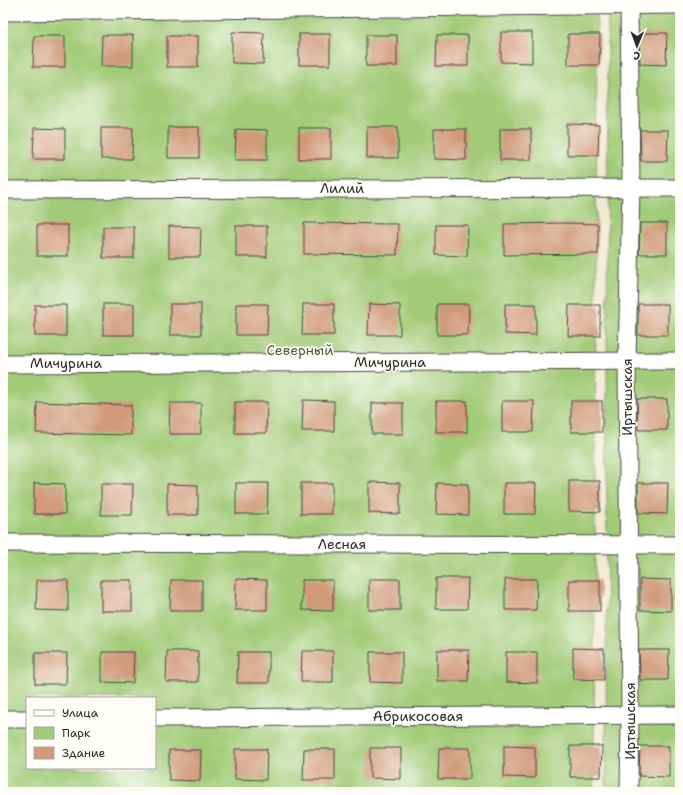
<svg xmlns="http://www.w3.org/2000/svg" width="683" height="795" font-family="'Shantell Sans',sans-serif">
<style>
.green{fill:#a1cb77;stroke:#667b51;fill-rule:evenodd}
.building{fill:#d09a7a}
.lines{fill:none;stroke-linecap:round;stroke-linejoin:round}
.street-casing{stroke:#494844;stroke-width:19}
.street{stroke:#fff;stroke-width:17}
.labels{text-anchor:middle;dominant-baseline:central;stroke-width:3.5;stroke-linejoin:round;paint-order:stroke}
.street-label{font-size:14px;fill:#2b2b2b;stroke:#fdfcf7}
.park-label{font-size:14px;fill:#4e5b42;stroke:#fdfcf7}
</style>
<rect width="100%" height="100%" fill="#fdfcf7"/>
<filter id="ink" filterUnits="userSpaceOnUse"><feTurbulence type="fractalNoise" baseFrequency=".025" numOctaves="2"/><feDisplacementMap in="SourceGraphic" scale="8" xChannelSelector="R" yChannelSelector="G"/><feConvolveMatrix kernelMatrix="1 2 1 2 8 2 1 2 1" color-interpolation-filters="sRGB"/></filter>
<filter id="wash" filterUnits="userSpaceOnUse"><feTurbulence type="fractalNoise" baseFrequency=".012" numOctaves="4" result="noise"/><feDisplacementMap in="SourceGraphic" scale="16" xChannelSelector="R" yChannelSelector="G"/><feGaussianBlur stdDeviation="0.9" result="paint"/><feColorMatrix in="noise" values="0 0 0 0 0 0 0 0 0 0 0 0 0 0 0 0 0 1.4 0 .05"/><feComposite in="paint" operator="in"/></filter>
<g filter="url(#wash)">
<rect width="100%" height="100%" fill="#f3e9d2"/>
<!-- green -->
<g class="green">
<path d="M3,3H597L594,792H3ZM27,698H155V768H27Z"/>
<path d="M608,3H680V792H606Z"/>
</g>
<g id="blocks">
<!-- building -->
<g class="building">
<path d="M232,32L264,33L263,64L232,63Z"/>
<path d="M501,32H532V63L501,62Z"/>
<path d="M639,33H667L666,65L640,64Z"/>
<rect x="299" y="34" width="31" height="31"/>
<path d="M568,34H600L599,65H568Z"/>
<path d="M102,35H133V66H101Z"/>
<rect x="366" y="35" width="31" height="31"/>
<path d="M437,35H468V66H436Z"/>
<path d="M34,36H65V67H33Z"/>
<rect x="167" y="36" width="31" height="31"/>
<path d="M567,124L599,125L598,155H567Z"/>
<rect x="168" y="127" width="31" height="31"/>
<rect x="367" y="127" width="31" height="31"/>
<path d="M34,128L65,129V159H33Z"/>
<path d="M101,128H133L132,159H101Z"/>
<rect x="299" y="128" width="32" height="31"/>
<path d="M236,129L267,130V160H235Z"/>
<path d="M434,129H466V160L434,159Z"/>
<rect x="500" y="129" width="31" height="31"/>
<path d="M640,130H668L667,161H641Z"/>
<path d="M304,223L398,224L397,255L304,254Z"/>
<path d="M567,223L598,224V254L504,255V224Z"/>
<path d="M640,223H667V254H639Z"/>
<rect x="37" y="225" width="31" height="31"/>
<path d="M436,225H468L467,256L436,255Z"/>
<path d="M169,226L201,227L200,257H169Z"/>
<rect x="236" y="226" width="31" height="31"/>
<rect x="103" y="227" width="31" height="31"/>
<rect x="103" y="304" width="31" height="31"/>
<rect x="170" y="304" width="31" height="31"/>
<path d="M236,304H268L267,335H236Z"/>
<path d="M303,304H334V335H302Z"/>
<path d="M369,304L400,305V335H368Z"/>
<path d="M437,304H469L468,335H437Z"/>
<path d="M505,304H536V335L505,334Z"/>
<rect x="638" y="304" width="30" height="31"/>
<rect x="35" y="305" width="31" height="31"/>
<path d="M569,305H600V336H568Z"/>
<path d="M637,399H667V430H638Z"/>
<path d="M303,400L334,401V431H302Z"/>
<rect x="436" y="401" width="31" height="31"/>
<path d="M502,401H534L533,432H502Z"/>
<rect x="571" y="401" width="31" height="31"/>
<path d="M37,402L131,405V435L36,433Z"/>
<path d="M235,402H267L266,433H235Z"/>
<path d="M170,403H201V434H169Z"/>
<rect x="372" y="403" width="31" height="31"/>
<path d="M569,481H600V512L569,511Z"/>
<path d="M369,482L400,483V514L369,513Z"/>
<path d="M34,483L65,484V514H34Z"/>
<path d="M236,483H268L267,514H236Z"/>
<rect x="301" y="483" width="31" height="31"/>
<path d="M437,483L468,484V515L436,514Z"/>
<path d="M504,483H536L535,514H504Z"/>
<path d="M638,483H668L667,514L638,513Z"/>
<path d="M101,484H133L132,515H101Z"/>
<path d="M167,484L198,485V515H167Z"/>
<path d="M436,578H468L467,609H436Z"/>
<path d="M236,579L267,580V610H235Z"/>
<rect x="369" y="579" width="31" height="31"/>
<path d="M505,579H537L536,610H505Z"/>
<path d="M640,579L671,580V611L640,610Z"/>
<path d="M37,580H68V611L36,610Z"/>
<rect x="101" y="580" width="31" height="31"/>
<path d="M171,580H202V611H170Z"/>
<path d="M302,580H333V611L302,610Z"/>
<rect x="569" y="580" width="31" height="31"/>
<path d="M573,648L604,649V680L573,679Z"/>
<path d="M437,650H469L468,681H437Z"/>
<path d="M639,650H669L668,680H640Z"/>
<path d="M167,651H198V682H166Z"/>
<path d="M302,651H333V682H301Z"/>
<path d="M102,652H134L133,683L102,682Z"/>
<path d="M238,652H269V683H237Z"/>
<path d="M370,652H402V683L370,682Z"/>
<path d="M506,652H537V683L506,682Z"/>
<path d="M35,653H67L66,684H35Z"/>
<path d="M504,746L535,747V778L504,777Z"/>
<path d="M570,746H602L601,777H570Z"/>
<path d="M640,746H669V777L639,776Z"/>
<path d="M370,748H401V779L370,778Z"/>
<path d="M439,748H470V779H438Z"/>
<path d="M235,749H267L266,780L235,779Z"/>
<path d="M304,749H335V780H303Z"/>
<path d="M169,750H201L200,781L169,780Z"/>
</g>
</g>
</g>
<g filter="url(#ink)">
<use href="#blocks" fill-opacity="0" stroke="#494844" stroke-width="1"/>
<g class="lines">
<!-- street casing -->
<g class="street-casing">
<g id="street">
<path d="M629,3L631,187L627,361L630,714L629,792"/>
<path d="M3,12L680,5"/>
<path d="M3,190L680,188"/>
<path d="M3,364L680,361"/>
<path d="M3,543L680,545"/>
<path d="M155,718L680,715"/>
<path d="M3,719H27"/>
</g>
</g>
<!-- street -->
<use href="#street" class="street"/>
</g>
</g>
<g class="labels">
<!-- street labels -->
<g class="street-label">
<text x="342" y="188">Лилий</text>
<text x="390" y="362">Мичурина</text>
<text x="66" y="363">Мичурина</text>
<text transform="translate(627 397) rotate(-90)">Иртышская</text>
<text x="342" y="544">Лесная</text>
<text x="418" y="716">Абрикосовая</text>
<text transform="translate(630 721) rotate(-90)">Иртышская</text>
</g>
<!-- park labels -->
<g class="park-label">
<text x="300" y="350">Северный</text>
</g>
</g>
<!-- margin -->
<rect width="683" height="795" fill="none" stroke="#fdfcf7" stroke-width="16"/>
<!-- legend -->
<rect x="26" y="697" width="130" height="72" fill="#fdfcf7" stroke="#a9a8a5"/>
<rect x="34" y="710" width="20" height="6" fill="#ffffff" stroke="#a9a8a5"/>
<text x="62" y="717" font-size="12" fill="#2b2b2b">Улица</text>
<rect x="34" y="727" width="20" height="12" fill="#a1cb77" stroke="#a9a8a5"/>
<text x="62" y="737" font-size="12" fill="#2b2b2b">Парк</text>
<rect x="34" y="747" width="20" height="12" fill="#d09a7a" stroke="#a9a8a5"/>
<text x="62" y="757" font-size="12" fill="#2b2b2b">Здание</text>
<!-- north arrow -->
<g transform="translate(637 46) rotate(181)" stroke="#fdfcf7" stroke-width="3" paint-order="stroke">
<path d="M0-3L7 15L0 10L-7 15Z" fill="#2b2b2b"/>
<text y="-6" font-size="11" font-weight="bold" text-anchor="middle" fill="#2b2b2b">С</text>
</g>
</svg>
